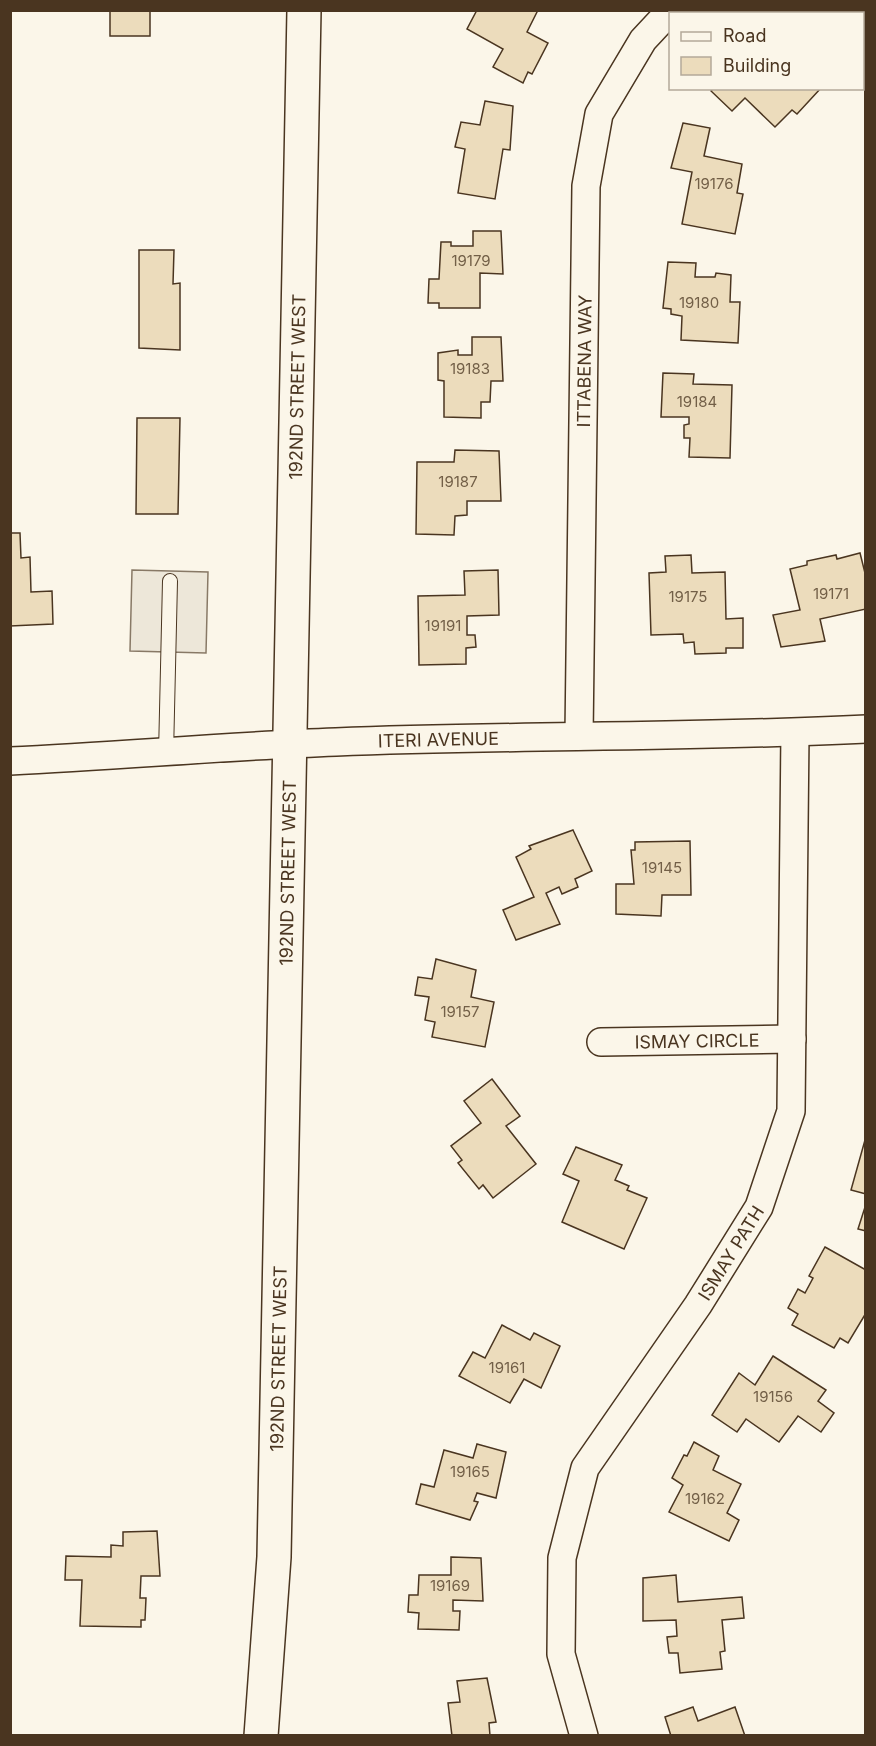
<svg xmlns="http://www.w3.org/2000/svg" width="876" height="1746" font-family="Inter,sans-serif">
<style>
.parking{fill:#ede7d9;stroke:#887966;stroke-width:1.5}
.building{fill:#ecdcbc;stroke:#4a3520;stroke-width:1.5}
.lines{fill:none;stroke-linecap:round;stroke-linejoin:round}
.service-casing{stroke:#4a3520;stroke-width:16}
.minor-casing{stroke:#4a3520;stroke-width:30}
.tertiary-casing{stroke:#4a3520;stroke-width:36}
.service{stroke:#fbf6e9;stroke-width:14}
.minor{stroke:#fbf6e9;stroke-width:27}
.tertiary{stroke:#fbf6e9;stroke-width:33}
.labels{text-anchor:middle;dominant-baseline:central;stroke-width:4.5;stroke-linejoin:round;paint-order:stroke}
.number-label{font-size:15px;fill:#725f47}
.street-label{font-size:18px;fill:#4a3520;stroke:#fbf6e9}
</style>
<rect width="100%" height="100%" fill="#fbf6e9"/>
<!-- parking -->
<path class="parking" d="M132,570L208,572L206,653L130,651Z"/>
<!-- building -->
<g class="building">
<rect x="110" y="10" width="40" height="26"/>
<path d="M477,10H538L527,32L548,43L532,74L528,72L523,83L493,67L503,49L467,29Z"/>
<path d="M823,10H866V54L862,56V14H819Z"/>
<path d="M713,88H821L797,114L792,110L775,127L745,98L732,111L711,91Z"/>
<path d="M485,101L513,106L510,150L503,149L495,199L458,193L465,149L455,147L461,122L480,125Z"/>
<path d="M683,123L710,128L704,156L742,164L737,193L743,194L735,234L682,224L692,172L671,168Z"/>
<path d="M473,231H501L503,274L480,273V308H439V303H428L429,279H439L441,242H451V246H473Z"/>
<path d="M139,250H174L173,284L180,283V350L139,348Z"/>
<path d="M668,262L696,263L695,277H715L716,273L731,275L730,302H740L738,343L681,340L682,316L671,314V309L663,308Z"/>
<path d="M472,337H501L503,381H491L490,402H481V418L444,417V381L438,380V353L458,350V355H472Z"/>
<path d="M663,373L694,374L693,384L732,385L730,458L689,457L690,438H684V425L689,424V417H661Z"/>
<path d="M137,418H180L178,514H136Z"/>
<path d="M455,450L499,451L501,501H467V515L455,516L454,535L416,534L417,462H454Z"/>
<path d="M10,533H20L21,558L30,557L31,592L52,591L53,624L10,626Z"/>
<path d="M860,553L866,577V609L820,619L825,641L781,647L773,615L800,610L790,569L807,565V561L836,555L837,559Z"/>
<path d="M691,555L692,573L725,572L726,619L743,618V648H726V653L695,654L694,642L684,643L683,634L651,635L649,573L666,572L665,556Z"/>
<path d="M498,570L499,615L467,616V635H475L476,647L466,648V664L419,665L418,596L465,595L464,571Z"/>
<path d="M573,830L592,871L575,879L578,887L562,894L559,887L546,893L560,924L516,940L503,910L534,897L516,857L531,849L529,846Z"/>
<path d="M690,841L691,895H662L661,916L616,914V884H634L631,850H635V842Z"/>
<path d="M436,959L476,970L471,997L494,1002L485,1047L432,1037L435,1022L425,1020L429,997L415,995L418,977L432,979Z"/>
<path d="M492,1079L520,1116L506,1126L536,1164L493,1198L483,1185L479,1189L458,1163L462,1160L451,1146L481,1123L464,1101Z"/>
<path d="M865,1140H866V1194L851,1190Z"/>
<path d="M576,1147L622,1165L615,1180L629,1186L627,1190L647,1198L624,1249L562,1222L579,1181L563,1174Z"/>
<path d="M866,1204V1231L858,1229Z"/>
<path d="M825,1247L866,1270V1313L848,1343L840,1338L834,1348L792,1325L798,1314L788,1308L798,1289L805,1293L813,1278L809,1276Z"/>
<path d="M502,1325L530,1340L534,1333L560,1346L541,1388L524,1379L510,1403L459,1376L473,1352L485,1358Z"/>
<path d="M773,1356L826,1390L818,1401L834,1413L821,1432L798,1416L779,1442L746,1419L737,1432L712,1415L739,1373L755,1385Z"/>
<path d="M694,1442L719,1456L713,1470L741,1484L727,1513L739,1520L729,1541L669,1512L683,1485L672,1478L684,1455L687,1456Z"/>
<path d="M477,1444L506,1452L496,1498L477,1493L474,1501L478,1502L470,1520L416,1504L421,1484L434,1487L444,1450L473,1458Z"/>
<path d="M157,1531L160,1576H141L140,1598H146L145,1620H141V1627L80,1626L82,1580H65L66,1556L111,1557V1545L123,1546V1532Z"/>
<path d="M451,1557L481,1558L483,1601L453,1600V1611H460L459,1630L418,1629L419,1613L408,1612L409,1595H418L419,1575H451Z"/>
<path d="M676,1575L678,1602L742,1597L744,1618L722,1620L725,1651L720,1652L722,1669L680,1673L678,1653H669L667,1637L677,1636L676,1620L643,1621V1578Z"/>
<path d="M487,1678L496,1722L489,1723L490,1736H452L448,1703L460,1702L457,1681Z"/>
<path d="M693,1707L698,1721L735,1707L745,1736H671L665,1717Z"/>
</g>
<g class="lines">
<!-- service casing -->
<g class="service-casing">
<path id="service" d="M166,754L170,581"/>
</g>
<!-- minor casing -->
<g class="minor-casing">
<g id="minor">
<path id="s1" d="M579,736L586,186L599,114L643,40L671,10"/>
<path id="s2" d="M10,761C119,756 227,746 336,742C512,735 689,738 866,729"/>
<path id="s3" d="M601,1042L792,1039"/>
<path id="s4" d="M584,1736L561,1654L562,1558L585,1468L698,1305L759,1207L791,1111L795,733"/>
</g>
</g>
<!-- tertiary casing -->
<g class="tertiary-casing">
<g id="tertiary">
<path id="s5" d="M261,1736L274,1557L304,10"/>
</g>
</g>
<!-- service -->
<use href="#service" class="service"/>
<!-- minor -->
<use href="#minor" class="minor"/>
<!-- tertiary -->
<use href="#tertiary" class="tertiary"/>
</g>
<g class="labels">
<!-- number labels -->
<g class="number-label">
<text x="714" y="183">19176</text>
<text x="471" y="260">19179</text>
<text x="699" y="302">19180</text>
<text x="470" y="368">19183</text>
<text x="697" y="401">19184</text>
<text x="458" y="481">19187</text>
<text x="831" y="593">19171</text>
<text x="688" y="596">19175</text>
<text x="443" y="625">19191</text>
<text x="662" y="867">19145</text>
<text x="460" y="1011">19157</text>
<text x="507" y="1367">19161</text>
<text x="773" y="1396">19156</text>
<text x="470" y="1471">19165</text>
<text x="705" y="1498">19162</text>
<text x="450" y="1585">19169</text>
</g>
<!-- street labels -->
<g class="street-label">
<text stroke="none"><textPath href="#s1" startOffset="375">ITTABENA WAY</textPath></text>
<text stroke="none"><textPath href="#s5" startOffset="1350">192ND STREET WEST</textPath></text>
<text stroke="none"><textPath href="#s2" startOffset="429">ITERI AVENUE</textPath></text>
<text stroke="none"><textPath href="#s5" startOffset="864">192ND STREET WEST</textPath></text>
<text stroke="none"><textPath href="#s3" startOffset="96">ISMAY CIRCLE</textPath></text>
<text stroke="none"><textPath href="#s4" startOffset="534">ISMAY PATH</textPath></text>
<text stroke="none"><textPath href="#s5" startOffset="378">192ND STREET WEST</textPath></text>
</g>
</g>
<!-- border -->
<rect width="876" height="1746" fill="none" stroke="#4a3520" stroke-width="24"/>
<!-- legend -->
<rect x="669" y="12" width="195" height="78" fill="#fbf6e9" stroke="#b4a999" stroke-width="1.5"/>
<rect x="681" y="32" width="30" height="9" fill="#fbf6e9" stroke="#b4a999" stroke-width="1.5"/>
<text x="723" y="42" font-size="18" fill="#4a3520">Road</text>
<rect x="681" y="57" width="30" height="18" fill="#ecdcbc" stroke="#b4a999" stroke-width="1.5"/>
<text x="723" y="72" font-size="18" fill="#4a3520">Building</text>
</svg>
